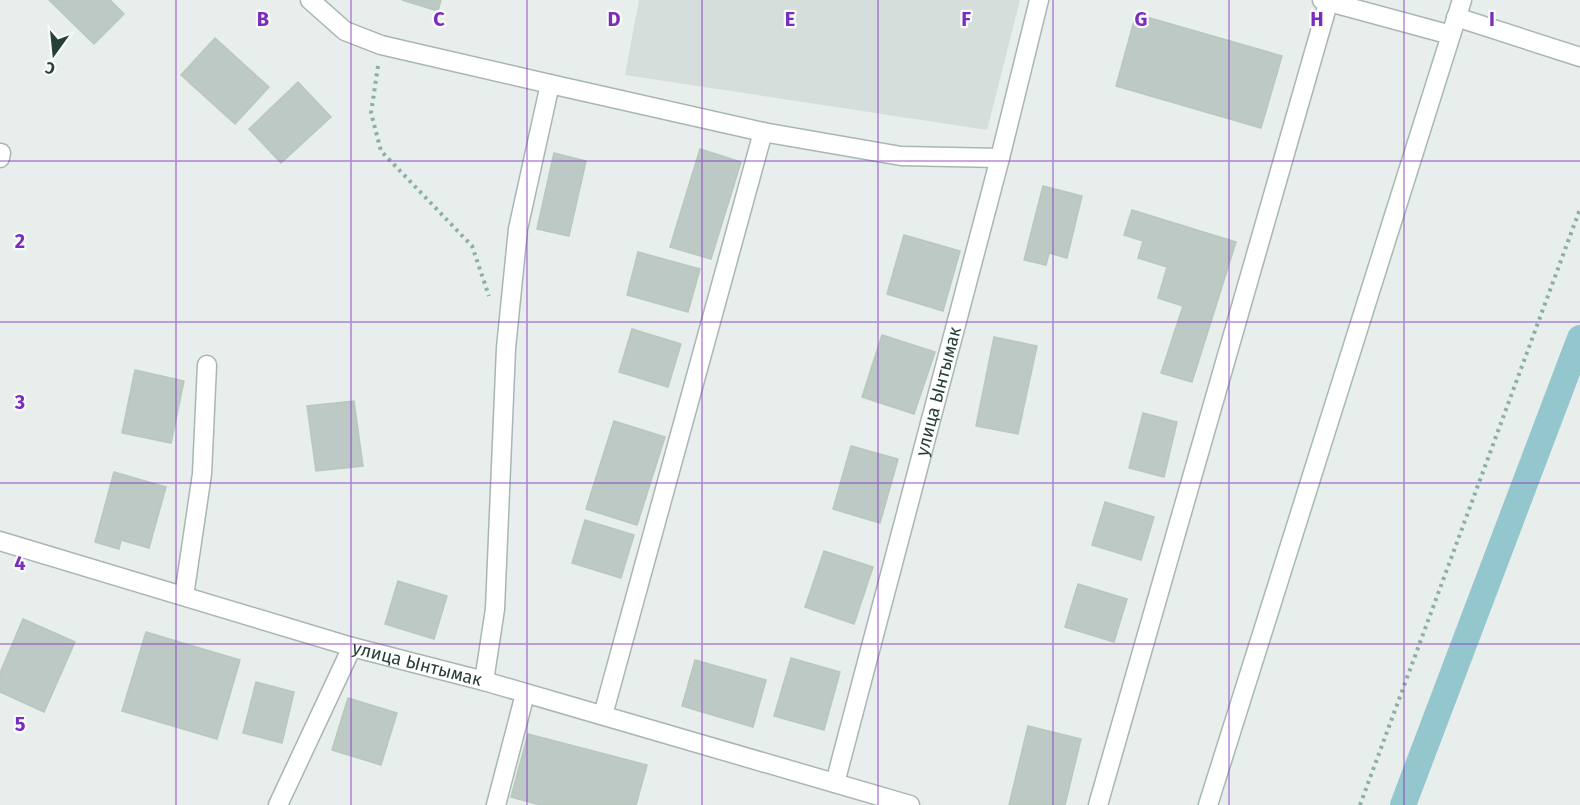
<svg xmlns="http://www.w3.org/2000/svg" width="1580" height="805" font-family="'Fira Sans',sans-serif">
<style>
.built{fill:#d5deda}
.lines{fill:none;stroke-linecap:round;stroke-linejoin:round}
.canal{stroke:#94c6ce;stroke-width:26}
.building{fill:#bcc9c4;stroke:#b9c7c1;stroke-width:1.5}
.minor-casing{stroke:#a9b6b2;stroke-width:21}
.secondary-casing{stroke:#a6b9b2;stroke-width:21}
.path{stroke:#8aafa3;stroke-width:4;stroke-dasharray:3 4.5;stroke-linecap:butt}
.minor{stroke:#fff;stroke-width:18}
.secondary{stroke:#fff;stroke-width:18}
.grid{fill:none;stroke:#7b2cbf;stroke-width:1.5;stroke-opacity:0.55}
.labels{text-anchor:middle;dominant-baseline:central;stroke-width:4.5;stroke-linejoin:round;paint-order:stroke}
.street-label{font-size:18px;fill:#263f38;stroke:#f7fbf9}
.grid-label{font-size:20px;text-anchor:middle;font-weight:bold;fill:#7b2cbf;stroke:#f7fbf9;stroke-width:4.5;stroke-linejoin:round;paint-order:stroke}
</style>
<rect width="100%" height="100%" fill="#e7eeeb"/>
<!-- built -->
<path class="built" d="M639,0H1020L987,130L625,75Z"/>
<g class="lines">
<!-- canal -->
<path class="canal" d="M1403,805L1580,338"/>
</g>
<!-- building -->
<g class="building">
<path d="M49,0H110L124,14L94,44Z"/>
<path d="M402,0H441L438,11Z"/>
<path d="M1136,14L1282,56L1261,128L1116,86Z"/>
<path d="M215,38L269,87L235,124L181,75Z"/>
<path d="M298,82L331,117L281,163L249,129Z"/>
<path d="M700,149L741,162L711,259L670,247Z"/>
<path d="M554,153L586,161L569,236L537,229Z"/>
<path d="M1043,186L1082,196L1067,258L1049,253L1046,265L1024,260Z"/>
<path d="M1132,210L1236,242L1192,382L1161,373L1183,306L1158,298L1167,267L1138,258L1143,241L1124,235Z"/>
<path d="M904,235L960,251L943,311L887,294Z"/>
<path d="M638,252L700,269L688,312L627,295Z"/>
<path d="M632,329L681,344L668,387L619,372Z"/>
<path d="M882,335L935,352L914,414L862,397Z"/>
<path d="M994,337L1037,346L1018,434L976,426Z"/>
<path d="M135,370L184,381L171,443L122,433Z"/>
<path d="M354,401L363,466L316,471L307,406Z"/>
<path d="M1143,413L1177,422L1164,477L1129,468Z"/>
<path d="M614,421L665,437L637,525L586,509Z"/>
<path d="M851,446L898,459L880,523L833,509Z"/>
<path d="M114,472L166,487L149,548L121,540L119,549L95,542Z"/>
<path d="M1105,502L1154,517L1141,560L1092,545Z"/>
<path d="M585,520L634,535L621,578L572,563Z"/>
<path d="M824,551L873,567L854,624L805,607Z"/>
<path d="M398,581L447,596L434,639L385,624Z"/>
<path d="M1078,584L1127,599L1114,642L1065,627Z"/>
<path d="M23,619L75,642L44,712L0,692V673Z"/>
<path d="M146,632L240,660L217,739L122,711Z"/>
<path d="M791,658L840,672L824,730L774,716Z"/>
<path d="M695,660L766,680L753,727L682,706Z"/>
<path d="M256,682L294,692L282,743L243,733Z"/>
<path d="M348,698L397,713L381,765L332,750Z"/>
<path d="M1028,726L1081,739L1065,805H1009Z"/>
<path d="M528,734L647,765L636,805H540L511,797Z"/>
</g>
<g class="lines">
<!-- minor casing -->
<g class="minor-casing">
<g id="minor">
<path d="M310,0L345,31L381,45L550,84L763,132L901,156L1000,158"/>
<path d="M1322,0L1451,35"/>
<path d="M1456,17L1580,57"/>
<path d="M0,158L1,153"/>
<path id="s1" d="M0,541L352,647L484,681L910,805"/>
<path d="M184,596L202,474L207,365"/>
<path d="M484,681L495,609L506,348L518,229L550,84"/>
<path d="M603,715L763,132"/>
<path id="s2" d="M835,783L1000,158L1039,0"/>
<path d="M278,805L352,647"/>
<path d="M496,805L525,694"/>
<path d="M1098,805L1329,0"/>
</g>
</g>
<!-- secondary casing -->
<g class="secondary-casing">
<path id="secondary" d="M1208,805L1462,0"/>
</g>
<!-- path -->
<g class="path">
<path d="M378,66L371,113L381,151L472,246L489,296"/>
<path d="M1360,805L1580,209"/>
</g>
<!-- minor -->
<use href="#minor" class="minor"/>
<!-- secondary -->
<use href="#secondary" class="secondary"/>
</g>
<!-- grid -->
<path class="grid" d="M176,0V805M351,0V805M527,0V805M702,0V805M878,0V805M1053,0V805M1229,0V805M1404,0V805M0,161H1580M0,322H1580M0,483H1580M0,644H1580"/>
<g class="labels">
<!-- street labels -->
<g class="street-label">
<text stroke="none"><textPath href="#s2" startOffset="405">улица Ынтымак</textPath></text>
<text stroke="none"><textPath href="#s1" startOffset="435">улица Ынтымак</textPath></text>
</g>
</g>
<g class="grid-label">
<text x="263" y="26">B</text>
<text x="439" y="26">C</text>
<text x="614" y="26">D</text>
<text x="790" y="26">E</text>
<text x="966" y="26">F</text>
<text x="1141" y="26">G</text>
<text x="1317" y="26">H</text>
<text x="1492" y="26">I</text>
<text x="20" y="248">2</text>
<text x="20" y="409">3</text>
<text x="20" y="570">4</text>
<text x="20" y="731">5</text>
</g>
<!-- north arrow -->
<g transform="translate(54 54) rotate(195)" stroke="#f7fbf9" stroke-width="4.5" paint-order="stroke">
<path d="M0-4.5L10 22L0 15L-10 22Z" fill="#263f38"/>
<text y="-9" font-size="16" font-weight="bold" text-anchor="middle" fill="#263f38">С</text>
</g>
</svg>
